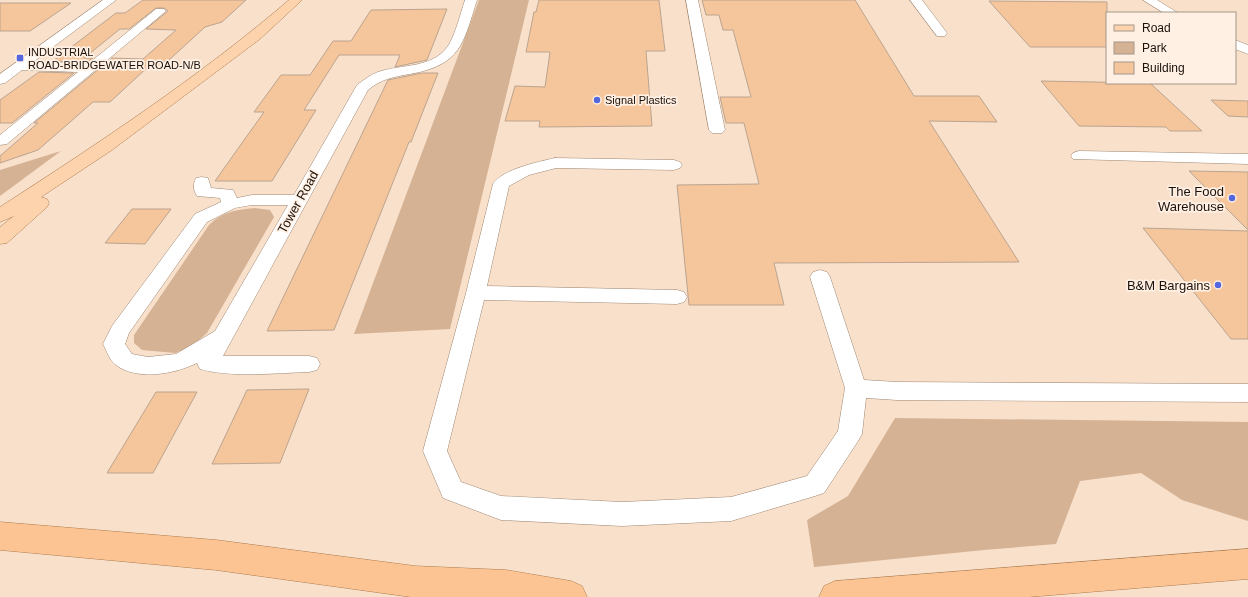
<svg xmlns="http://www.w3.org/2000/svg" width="1248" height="597" font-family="Helvetica,sans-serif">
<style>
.green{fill:#d5b294}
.building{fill:#f5c59b;stroke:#bba490}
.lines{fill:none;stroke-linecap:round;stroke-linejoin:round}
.minor-casing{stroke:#9d8773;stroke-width:1}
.primary-casing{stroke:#ac7c50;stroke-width:1}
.trunk-casing{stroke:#ac7c50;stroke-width:1}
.minor{fill:#fff;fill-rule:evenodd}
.primary{fill:#fdd3ad;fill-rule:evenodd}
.trunk{fill:#fcc492;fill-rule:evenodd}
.poi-dot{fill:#5466dc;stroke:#fff0e3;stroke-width:1.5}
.labels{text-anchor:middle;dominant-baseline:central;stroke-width:3.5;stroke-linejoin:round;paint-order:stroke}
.far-poi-label{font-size:11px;fill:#1a110a;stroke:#fff0e3;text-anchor:start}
.poi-label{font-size:13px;fill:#1a110a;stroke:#fff0e3;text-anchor:end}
.street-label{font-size:13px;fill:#1a110a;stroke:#fff0e3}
</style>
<rect width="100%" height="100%" fill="#f9e0cb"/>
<!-- green -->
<g class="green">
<path d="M479,0H529L450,329L354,334Z"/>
<path d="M61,151L0,196V170Z"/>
<path d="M254,208L270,210L274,217L207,333L191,347L175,353L142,350L134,343V335L209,225C222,212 235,210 254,208Z"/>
<path d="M895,418L1248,422V521L1182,500L1141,473L1080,481L1056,544L984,550L814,567L807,520L848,496Z"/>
</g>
<!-- building -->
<g class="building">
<path d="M143,0H246L222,22L205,27L169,60L149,66L110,102H93L38,150L0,163V156L38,123H34L112,58L143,59L176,30L146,29L168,11L164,8H156L129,29H120L84,58H93L87,62L53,61L116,13H125Z"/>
<path d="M539,0H659L665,51H646L652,126L539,127L540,121H505L515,86L545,87L550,52H526L534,12H536Z"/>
<path d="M702,0H855L914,96H979L997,122L929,121L1019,262L774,263L784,305H689L677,185L759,184L744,123H726L720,97H751L733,30H723L719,15H706Z"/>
<path d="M989,1L1107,2V47H1030Z"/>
<path d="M0,3H71L30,31H0Z"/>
<path d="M447,9L427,60L395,67L400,55H339L304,110H316L272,181H215L264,112H254L281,75H310L333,41H351L371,10Z"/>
<path d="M39,72L74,73L12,123H0V100Z"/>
<path d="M422,73H438L411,142H409L334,330L267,331L388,80Z"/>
<path d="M1041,81L1150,83L1202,131H1170L1166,127L1079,126Z"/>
<path d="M1211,100L1248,101V117L1228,116Z"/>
<path d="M1189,171L1248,172V230Z"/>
<path d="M132,209H171L145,244L105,243Z"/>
<path d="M1143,228L1248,231V339H1231Z"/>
<path d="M309,389L280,463L212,464L247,390Z"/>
<path d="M156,392H197L153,473H107Z"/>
</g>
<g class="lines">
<!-- minor casing -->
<g class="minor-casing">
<g id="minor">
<path d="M103,0H116L33,62L88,64L156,9H164L166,11L7,144L0,145V135L78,72L22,70L5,83L0,84V74Z"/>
<path d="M465,0H477C463,44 461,65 410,74C393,77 381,79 368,90L223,356H309L317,358L320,364L317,370L309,372C277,373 230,378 200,369L197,363C175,374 137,381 116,365C109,360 107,351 103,344L112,326L195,214L221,202L220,198L197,196C193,190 193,184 196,178L202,177L208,178L211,188L233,190L237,198L252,195H294L357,85C364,80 370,75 378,72C401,64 432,69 448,46C456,33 460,15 465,0ZM252,205H288L215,331L176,354L148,357L132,354L125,344L129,333L207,222L235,208Z"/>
<path d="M686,0H698L725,130L722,133H712L709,130Z"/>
<path d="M910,0H922L947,33L945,36H937Z"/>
<path d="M1143,0H1157L1178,13H1164Z"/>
<path d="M1235,40L1248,45V54L1235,49Z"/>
<path d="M1079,151L1248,154V164L1073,159L1071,156L1073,153Z"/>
<path d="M555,158L674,160L680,162L682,165L680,168L674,170L556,168L529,175L509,186L487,286L677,290L684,292L687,297L684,302L677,304L484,300L447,451L461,482L501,496L622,502L731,497L807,476L838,431L845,388L810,277L813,272L820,270L827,272L830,277L864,380L897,382L1248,384V402L897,400L866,398L862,434L858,441L824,493L815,496L731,521L622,526L501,520L443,498L423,451L466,293L493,184C503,169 538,162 555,158Z"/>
</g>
</g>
<!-- primary casing -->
<g class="primary-casing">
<path id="primary" d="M289,0H302L260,39L112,150L41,197L47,199L49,203L47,207L7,243L0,244V227L14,216L0,222V207C99,143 199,77 289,0Z"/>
</g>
<!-- trunk casing -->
<g class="trunk-casing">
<g id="trunk">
<path d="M0,522L216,540L415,566L506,570L571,581L582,586L587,597H411L216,570L0,550Z"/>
<path d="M1248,549V579L1028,597H819L824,586L835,581Z"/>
</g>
</g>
<!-- minor -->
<use href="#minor" class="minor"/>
<!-- primary -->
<use href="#primary" class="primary"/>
<!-- trunk -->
<use href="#trunk" class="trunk"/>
</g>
<!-- markers -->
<g class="poi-dot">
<rect x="16" y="54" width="8" height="8" rx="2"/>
<circle cx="597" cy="100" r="4"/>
<circle cx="1232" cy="198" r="4"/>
<circle cx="1218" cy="285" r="4"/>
</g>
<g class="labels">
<!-- far-poi labels -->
<g class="far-poi-label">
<text x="28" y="52">INDUSTRIAL<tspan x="28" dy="13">ROAD-BRIDGEWATER ROAD-N/B</tspan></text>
<text x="605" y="100">Signal Plastics</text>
</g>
<!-- poi labels -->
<g class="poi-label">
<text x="1224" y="191">The Food<tspan x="1224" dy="15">Warehouse</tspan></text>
<text x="1210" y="285">B&amp;M Bargains</text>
</g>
<!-- street labels -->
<g class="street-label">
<text transform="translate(298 202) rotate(-61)">Tower Road</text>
</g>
</g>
<!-- legend -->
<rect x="1106" y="12" width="130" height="72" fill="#fff0e3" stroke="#a3978c"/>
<rect x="1114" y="25" width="20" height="6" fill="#fdd3ad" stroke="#a3978c"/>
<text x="1142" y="32" font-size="12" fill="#1a110a">Road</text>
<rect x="1114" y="42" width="20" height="12" fill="#d5b294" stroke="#a3978c"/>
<text x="1142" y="52" font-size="12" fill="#1a110a">Park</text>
<rect x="1114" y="62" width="20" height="12" fill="#f5c59b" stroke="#a3978c"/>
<text x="1142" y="72" font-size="12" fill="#1a110a">Building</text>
</svg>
